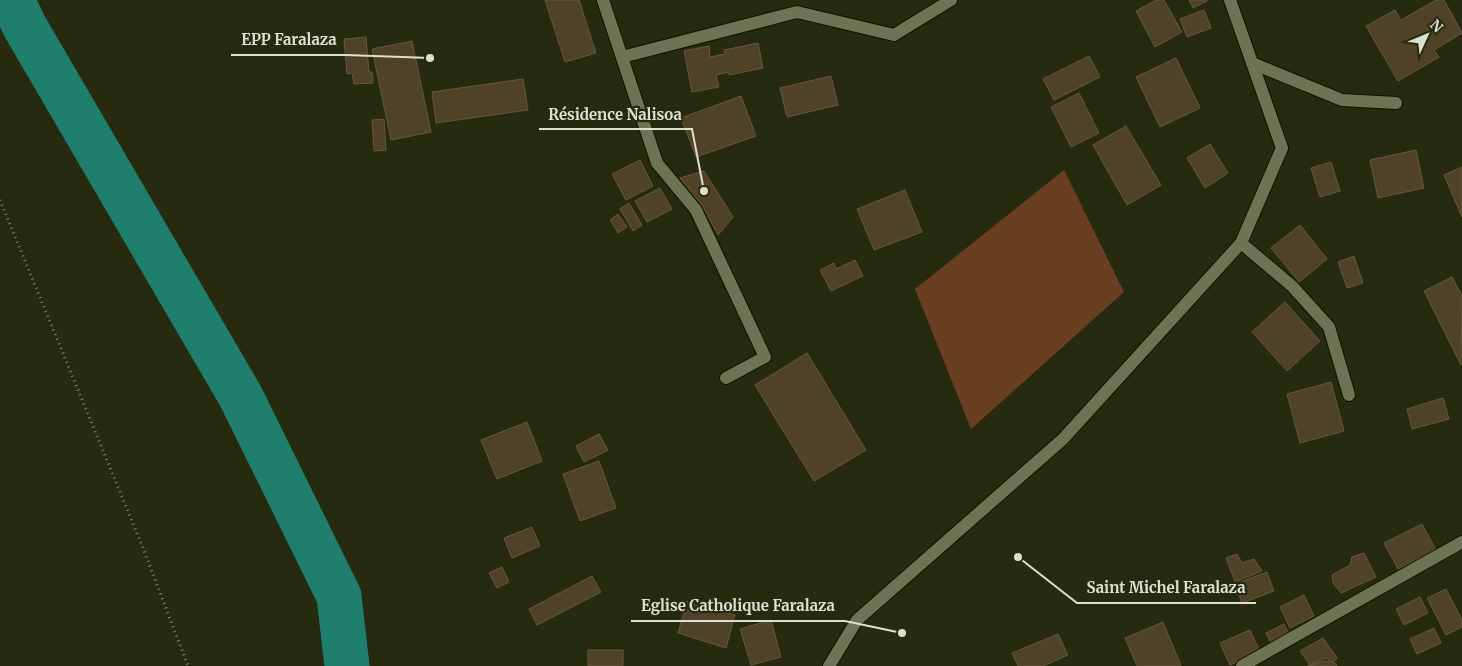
<svg xmlns="http://www.w3.org/2000/svg" width="1462" height="666" font-family="Merriweather,serif">
<style>
.green{fill:#6a3e20}
.lines{fill:none;stroke-linecap:round;stroke-linejoin:round}
.river{stroke:#1f7e6c;stroke-width:45}
.building{fill:#504227;stroke:#66583d}
.minor-casing{stroke:#101200;stroke-width:14}
.path{stroke:#848872;stroke-width:3;stroke-dasharray:1 4;stroke-linecap:butt}
.minor{stroke:#6e7354;stroke-width:12}
.leader{fill:none;stroke:#dde0d0;stroke-width:2}
.callout-dot{fill:#dde0d0;stroke:#262a0e;stroke-width:2}
.callout-label{font-size:15px;text-anchor:middle;font-weight:bold;fill:#dde0d0;stroke:#262a0e;stroke-width:4.5;stroke-linejoin:round;paint-order:stroke}
</style>
<rect width="100%" height="100%" fill="#262a0e"/>
<!-- green -->
<path class="green" d="M1064,170L1124,292L971,429L915,289Z"/>
<g class="lines">
<!-- river -->
<path class="river" d="M12,0L25,27L241,397L339,596L347,666"/>
</g>
<!-- building -->
<g class="building">
<path d="M545,0H579L596,53L565,62Z"/>
<path d="M1156,0H1164L1182,32L1155,47L1136,11Z"/>
<path d="M1189,0H1207V1L1193,8Z"/>
<path d="M1436,0H1444L1462,33L1434,50L1439,57L1398,81L1366,26L1395,10L1401,20Z"/>
<path d="M1204,10L1211,28L1187,37L1180,19Z"/>
<path d="M366,37L369,72H372L373,83L354,84L352,73L347,74L344,39Z"/>
<path d="M412,41L431,132L391,140L372,49Z"/>
<path d="M758,43L763,68L729,75V72L716,75L719,87L692,92L684,51L709,46L710,57L725,54L724,50Z"/>
<path d="M1089,56L1100,77L1054,100L1043,79Z"/>
<path d="M1176,58L1200,108L1160,127L1136,77Z"/>
<path d="M831,76L838,105L787,117L780,88Z"/>
<path d="M523,79L528,110L436,123L432,92Z"/>
<path d="M1079,93L1099,133L1071,147L1051,107Z"/>
<path d="M741,96L756,136L696,157L681,118Z"/>
<path d="M384,119L386,150L374,151L372,120Z"/>
<path d="M1126,126L1161,185L1127,205L1093,145Z"/>
<path d="M1210,144L1228,173L1205,188L1187,158Z"/>
<path d="M1416,150L1424,188L1378,198L1370,160Z"/>
<path d="M640,160L653,186L626,200L612,174Z"/>
<path d="M1331,162L1340,191L1320,197L1311,168Z"/>
<path d="M1462,167V217L1444,175Z"/>
<path d="M704,171L733,217L718,235L702,205L680,178Z"/>
<path d="M660,188L672,209L647,222L635,201Z"/>
<path d="M905,190L922,232L874,250L857,209Z"/>
<path d="M629,203L642,225L633,231L620,209Z"/>
<path d="M618,214L627,227L618,233L610,220Z"/>
<path d="M1300,225L1327,259L1299,282L1271,248Z"/>
<path d="M1354,256L1363,283L1347,288L1338,262Z"/>
<path d="M855,260L863,276L831,291L820,270L834,263L836,269Z"/>
<path d="M1452,277L1462,296L1461,365L1424,291Z"/>
<path d="M1285,302L1320,341L1287,371L1252,332Z"/>
<path d="M807,353L866,450L814,481L755,385Z"/>
<path d="M1331,382L1344,431L1300,443L1287,394Z"/>
<path d="M1443,398L1449,419L1412,429L1407,409Z"/>
<path d="M527,422L542,461L497,479L481,440Z"/>
<path d="M599,434L608,450L584,462L576,446Z"/>
<path d="M599,461L616,508L580,521L563,474Z"/>
<path d="M1422,524L1436,550L1398,569L1384,543Z"/>
<path d="M532,527L540,546L512,558L504,538Z"/>
<path d="M1364,553L1376,577L1341,593L1333,583L1332,575L1350,565L1352,557Z"/>
<path d="M1237,554L1242,563L1254,559L1262,571L1235,582L1226,558Z"/>
<path d="M502,567L509,582L497,588L489,573Z"/>
<path d="M1267,572L1274,591L1242,603L1235,584Z"/>
<path d="M592,576L601,592L537,625L529,609Z"/>
<path d="M1446,589L1462,620V627L1446,635L1427,598Z"/>
<path d="M1304,595L1314,616L1290,628L1280,607Z"/>
<path d="M1420,597L1428,613L1404,625L1396,609Z"/>
<path d="M687,601L735,615L726,648L678,633Z"/>
<path d="M771,620L781,657L751,665L740,629Z"/>
<path d="M1163,622L1181,666H1137L1125,638Z"/>
<path d="M1284,624L1291,638L1273,647L1266,633Z"/>
<path d="M1434,628L1441,643L1417,654L1410,639Z"/>
<path d="M1250,630L1260,652L1230,665L1220,643Z"/>
<path d="M1058,634L1068,655L1043,666H1018L1012,653Z"/>
<path d="M1323,638L1337,658L1332,663L1326,658L1310,665L1300,651Z"/>
<rect x="588" y="650" width="35" height="16"/>
<path d="M1325,661L1335,663L1337,666H1307Z"/>
</g>
<g class="lines">
<!-- minor casing -->
<g class="minor-casing">
<g id="minor">
<path d="M603,0L657,163L696,210L765,357L726,378"/>
<path d="M622,57L797,12L894,35L951,0"/>
<path d="M1252,63L1342,100L1396,103"/>
<path d="M1241,243L1292,286L1329,327L1349,395"/>
<path d="M829,666L857,620L1063,439L1241,243L1282,148L1230,0"/>
<path d="M1242,666L1462,542"/>
</g>
</g>
<!-- path -->
<path class="path" d="M0,200L143,548L188,666"/>
<!-- minor -->
<use href="#minor" class="minor"/>
</g>
<!-- callouts -->
<path class="leader" d="M430 58L346 55H231M704 191L692 129H539M1018 557L1077 603H1256M902 633L845 621H631"/>
<g class="callout-dot">
<circle cx="430" cy="58" r="5"/>
<circle cx="704" cy="191" r="5"/>
<circle cx="1018" cy="557" r="5"/>
<circle cx="902" cy="633" r="5"/>
</g>
<g class="callout-label">
<text x="289" y="45">EPP Faralaza</text>
<text x="615" y="120">Résidence Nalisoa</text>
<text x="1166" y="593">Saint Michel Faralaza</text>
<text x="738" y="611">Eglise Catholique Faralaza</text>
</g>
<!-- north arrow -->
<g transform="translate(1427 35) rotate(46)" stroke="#262a0e" stroke-width="4" paint-order="stroke">
<path d="M0-4L9 19L0 12L-9 19Z" fill="#dde0d0"/>
<text y="-8" font-size="14" font-weight="bold" text-anchor="middle" fill="#dde0d0">N</text>
</g>
</svg>
